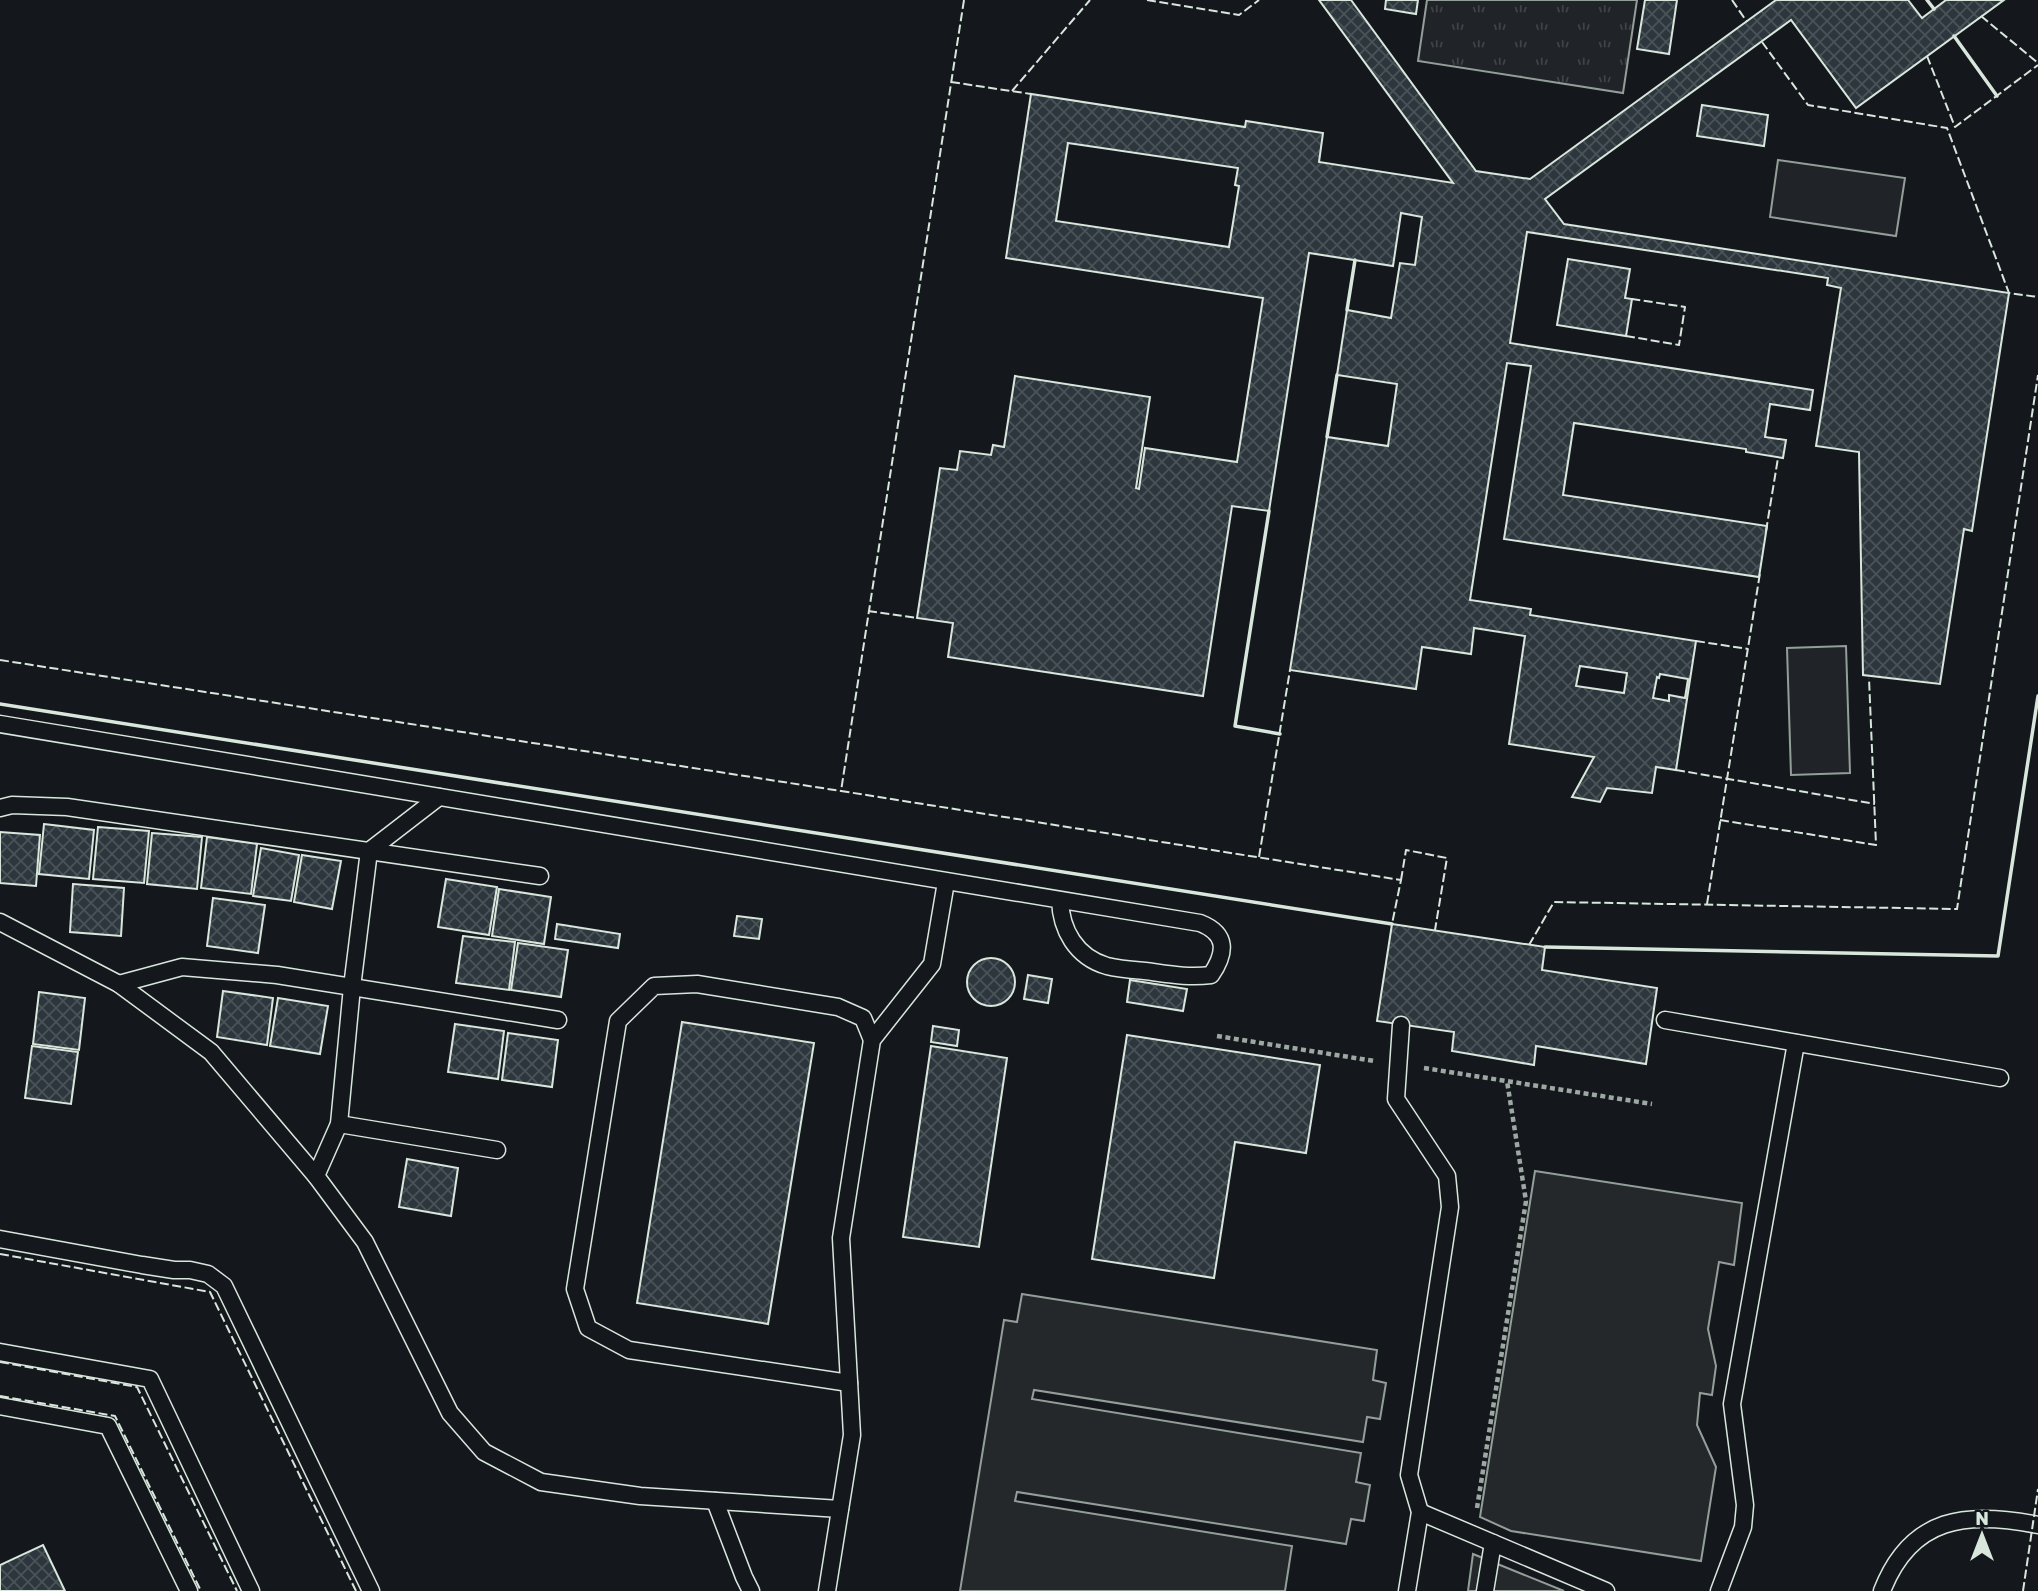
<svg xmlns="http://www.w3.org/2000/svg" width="2038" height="1591" font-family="Rubik,sans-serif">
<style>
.grass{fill:url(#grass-tufts);stroke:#939e99;stroke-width:2}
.pitch{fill:#202428;stroke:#939e99;stroke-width:2}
.parking{fill:#24282b;stroke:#939e99;stroke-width:2}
.building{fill:url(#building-cross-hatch);stroke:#d8e6dc;stroke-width:2;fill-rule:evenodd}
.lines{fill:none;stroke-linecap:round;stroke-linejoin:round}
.lane-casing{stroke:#d8e6dc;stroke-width:19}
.path{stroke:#9da8a2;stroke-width:4.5;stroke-dasharray:5 3.5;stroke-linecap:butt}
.lane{stroke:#14181c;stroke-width:16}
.fence{stroke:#d8e6dc;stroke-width:2;stroke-dasharray:9 3.5;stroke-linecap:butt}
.wall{stroke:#d8e6dc;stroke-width:3.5}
</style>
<defs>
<pattern id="grass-tufts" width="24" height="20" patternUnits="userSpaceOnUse" patternTransform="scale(1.75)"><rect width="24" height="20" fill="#202428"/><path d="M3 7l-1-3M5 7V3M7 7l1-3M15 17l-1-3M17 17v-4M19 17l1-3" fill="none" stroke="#404447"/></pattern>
<pattern id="building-cross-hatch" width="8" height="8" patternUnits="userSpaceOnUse" patternTransform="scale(1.75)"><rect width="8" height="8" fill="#2c363c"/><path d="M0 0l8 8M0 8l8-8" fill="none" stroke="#4a5358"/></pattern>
</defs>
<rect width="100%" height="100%" fill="#14181c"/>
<!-- grass -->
<path class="grass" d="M1427,0H1637L1623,93L1418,61Z"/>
<!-- pitch -->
<g class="pitch">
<path d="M1778,160L1905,178L1896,236L1770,217Z"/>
<path d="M1846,646L1850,773L1791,775L1787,648Z"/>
</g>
<!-- parking -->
<g class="parking">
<path d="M1535,1171L1742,1203L1734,1265L1719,1262L1708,1329L1716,1366L1712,1395L1700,1393L1697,1425L1716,1467L1701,1561L1511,1531L1480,1517Z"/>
<path d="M1022,1294L1377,1350L1373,1380L1386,1383L1380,1419L1367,1417L1363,1442L1034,1390L1032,1399L1361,1453L1356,1482L1370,1485L1364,1521L1351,1519L1346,1544L1017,1492L1015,1501L1292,1546L1285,1591H960L1004,1320L1017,1322Z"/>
<path d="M1473,1554L1564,1591H1468Z"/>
</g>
<!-- building -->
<g class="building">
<path d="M1319,0H1351L1476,171L1530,179L1776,0H1908L1922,18L1946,0H2004L1856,108L1791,20L1545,199L1564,224L2009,293L1972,531L1964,529L1940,684L1863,675L1859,452L1816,446L1841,288L1827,285L1828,278L1527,232L1510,343L1813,390L1810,410L1770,404L1765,437L1786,440L1783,458L1746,452V449L1574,423L1563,495L1767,526L1759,577L1504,539L1531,366L1507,363L1470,600L1531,609L1530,615L1696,641L1676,770L1656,767L1652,793L1607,788L1600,802L1572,797L1594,757L1509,744L1525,636L1474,628L1471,654L1422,647L1416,689L1290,670L1327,437L1388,446L1397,384L1337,375L1347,310L1391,318L1400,263L1415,265L1422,217L1401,213L1393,266L1309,253L1269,511L1232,506L1203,696L948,657L953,623L917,618L940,468L957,470L960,451L991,455L993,445L1004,447L1015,376L1150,397L1136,488L1139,489L1145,448L1237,462L1263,298L1006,258L1031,94L1245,127L1246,121L1323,133L1319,162L1453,183ZM1068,143L1238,168L1235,185L1239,186L1229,247L1056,221ZM1580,666L1627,673L1624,693L1576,686ZM1660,674L1688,679L1685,698L1669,695V701L1653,698L1657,677L1659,678Z"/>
<path d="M1386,0H1418L1416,14L1385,9Z"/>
<path d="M1645,0H1677L1669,54L1637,49Z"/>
<path d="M1702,105L1768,115L1764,146L1697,136Z"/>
<path d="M1568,259L1630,269L1625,298L1632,299L1626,336L1557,325Z"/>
<path d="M44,824L94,830L89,879L39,874Z"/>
<path d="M98,827L149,831L144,883L93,879Z"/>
<path d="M0,832L40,835L36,886L0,883Z"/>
<path d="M152,833L202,837L197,889L147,884Z"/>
<path d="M207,837L257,844L251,894L201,888Z"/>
<path d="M261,848L299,855L291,901L253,896Z"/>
<path d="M302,855L341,861L332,909L294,902Z"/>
<path d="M446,879L497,887L489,935L438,927Z"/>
<path d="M73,884L124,888L121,936L70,932Z"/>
<path d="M499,889L551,897L544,944L492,936Z"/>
<path d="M213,898L265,905L258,953L207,946Z"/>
<path d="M737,916L762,919L759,939L734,936Z"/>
<path d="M557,924L620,934L618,948L555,939Z"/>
<path d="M1392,924L1545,947L1542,970L1657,988L1646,1064L1536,1046L1534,1065L1452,1051L1454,1032L1377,1021Z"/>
<path d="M463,936L515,942L509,990L456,983Z"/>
<path d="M518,943L568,950L561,997L511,990Z"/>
<circle cx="991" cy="982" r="24"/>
<path d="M1028,975L1052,979L1048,1003L1024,999Z"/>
<path d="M1130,980L1187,989L1183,1011L1127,1002Z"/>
<path d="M223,991L273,998L267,1045L217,1037Z"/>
<path d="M39,992L85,998L79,1050L33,1044Z"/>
<path d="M278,998L328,1006L320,1054L270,1046Z"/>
<path d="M682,1022L814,1043L768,1324L637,1303Z"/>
<path d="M455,1024L504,1031L498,1079L448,1072Z"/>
<path d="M933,1026L959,1030L957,1046L931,1042Z"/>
<path d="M508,1033L558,1040L552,1087L502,1080Z"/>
<path d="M1127,1035L1320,1065L1306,1153L1235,1142L1214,1278L1092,1259Z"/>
<path d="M32,1046L78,1052L71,1104L25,1098Z"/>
<path d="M931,1046L1007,1058L979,1247L903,1237Z"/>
<path d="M407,1159L458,1168L451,1216L399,1207Z"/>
<path d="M43,1545L65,1591H0V1565Z"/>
</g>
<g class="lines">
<!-- lane casing -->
<g class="lane-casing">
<g id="lane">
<path d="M0,724L1200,923C1228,934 1226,953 1211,975C1188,978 1168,974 1145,971C1133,970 1119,969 1107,966C1076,957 1061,930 1060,900"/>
<path d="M0,808L12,805L67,807L540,876"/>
<path d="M0,922L119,984L211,1052L316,1176L365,1242L450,1413L484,1452L541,1482L640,1496L840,1509"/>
<path d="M119,984L182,967L277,975L558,1020"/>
<path d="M1665,1020L2000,1078"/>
<path d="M1401,1025L1396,1099L1447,1176L1450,1207L1409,1475L1420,1512L1407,1591"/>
<path d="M339,1124L497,1150"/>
<path d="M316,1176L339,1124L352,987L369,851L439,797"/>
<path d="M0,1239L142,1265L174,1270H190L208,1274L224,1286L371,1591"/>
<path d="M0,1352L150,1379L251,1591"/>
<path d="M849,1383L629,1350L588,1328L575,1289L618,1021L654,986L697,984L838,1007L863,1018L872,1040"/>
<path d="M0,1406L108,1426L189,1591"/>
<path d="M715,1501L744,1577L751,1591"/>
<path d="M1420,1512L1606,1591"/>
<path d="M827,1591L852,1435L841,1238L872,1040L932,964L946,882"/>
<path d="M1485,1591L1493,1543"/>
<path d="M1719,1591L1743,1527L1745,1505L1732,1404L1796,1043"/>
<path d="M1882,1591C1911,1516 1967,1511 2038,1525"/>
</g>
</g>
<!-- path -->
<g class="path">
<path d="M1217,1036L1374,1061"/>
<path d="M1424,1068L1652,1104"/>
<path d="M1477,1508L1526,1201L1507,1081"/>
</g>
<!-- lane -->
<use href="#lane" class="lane"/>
<!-- fence -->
<g class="fence">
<path d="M964,0L841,791L1401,880L1392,924"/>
<path d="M1147,0L1239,15L1259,0"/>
<path d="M1732,0L1747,22"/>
<path d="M1981,16L2038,63"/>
<path d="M1762,42L1808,105L1947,128L2009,293L2038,297"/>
<path d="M1927,56L1955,127L2038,65"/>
<path d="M951,82L1031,94"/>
<path d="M1012,91L1090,0"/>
<path d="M1626,336L1679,345L1685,307L1632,299"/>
<path d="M1766,531L1778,458"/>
<path d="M868,611L917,618"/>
<path d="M1696,641L1748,649"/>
<path d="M0,660L841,791"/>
<path d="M1676,770L1875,804"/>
<path d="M1720,820L1876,845L1869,678"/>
<path d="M1259,857L1290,670"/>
<path d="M1401,880L1406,850L1447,858L1435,930"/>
<path d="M1707,904L1760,573"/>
<path d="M1529,945L1554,902L1957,909L2038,375"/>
<path d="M0,1254L210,1292L356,1591"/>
<path d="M0,1362L137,1387L237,1591"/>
<path d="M0,1396L115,1416L201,1591"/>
<path d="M2023,1591L2038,1489"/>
</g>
<!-- wall -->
<g class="wall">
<path d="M1927,0L1934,9"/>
<path d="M1954,36L1997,96"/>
<path d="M1347,310L1355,260"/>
<path d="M1327,437L1337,375"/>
<path d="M1269,511L1235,726L1280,734"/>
<path d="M0,704L1392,924"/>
<path d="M1545,947L1998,956L2038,696"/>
</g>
</g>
<!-- north arrow -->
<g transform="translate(1982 1535)" stroke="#14181c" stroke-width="5" paint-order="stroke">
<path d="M0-5L12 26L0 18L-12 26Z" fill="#d8e6dc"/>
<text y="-10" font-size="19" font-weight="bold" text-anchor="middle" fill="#d8e6dc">N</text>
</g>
</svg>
